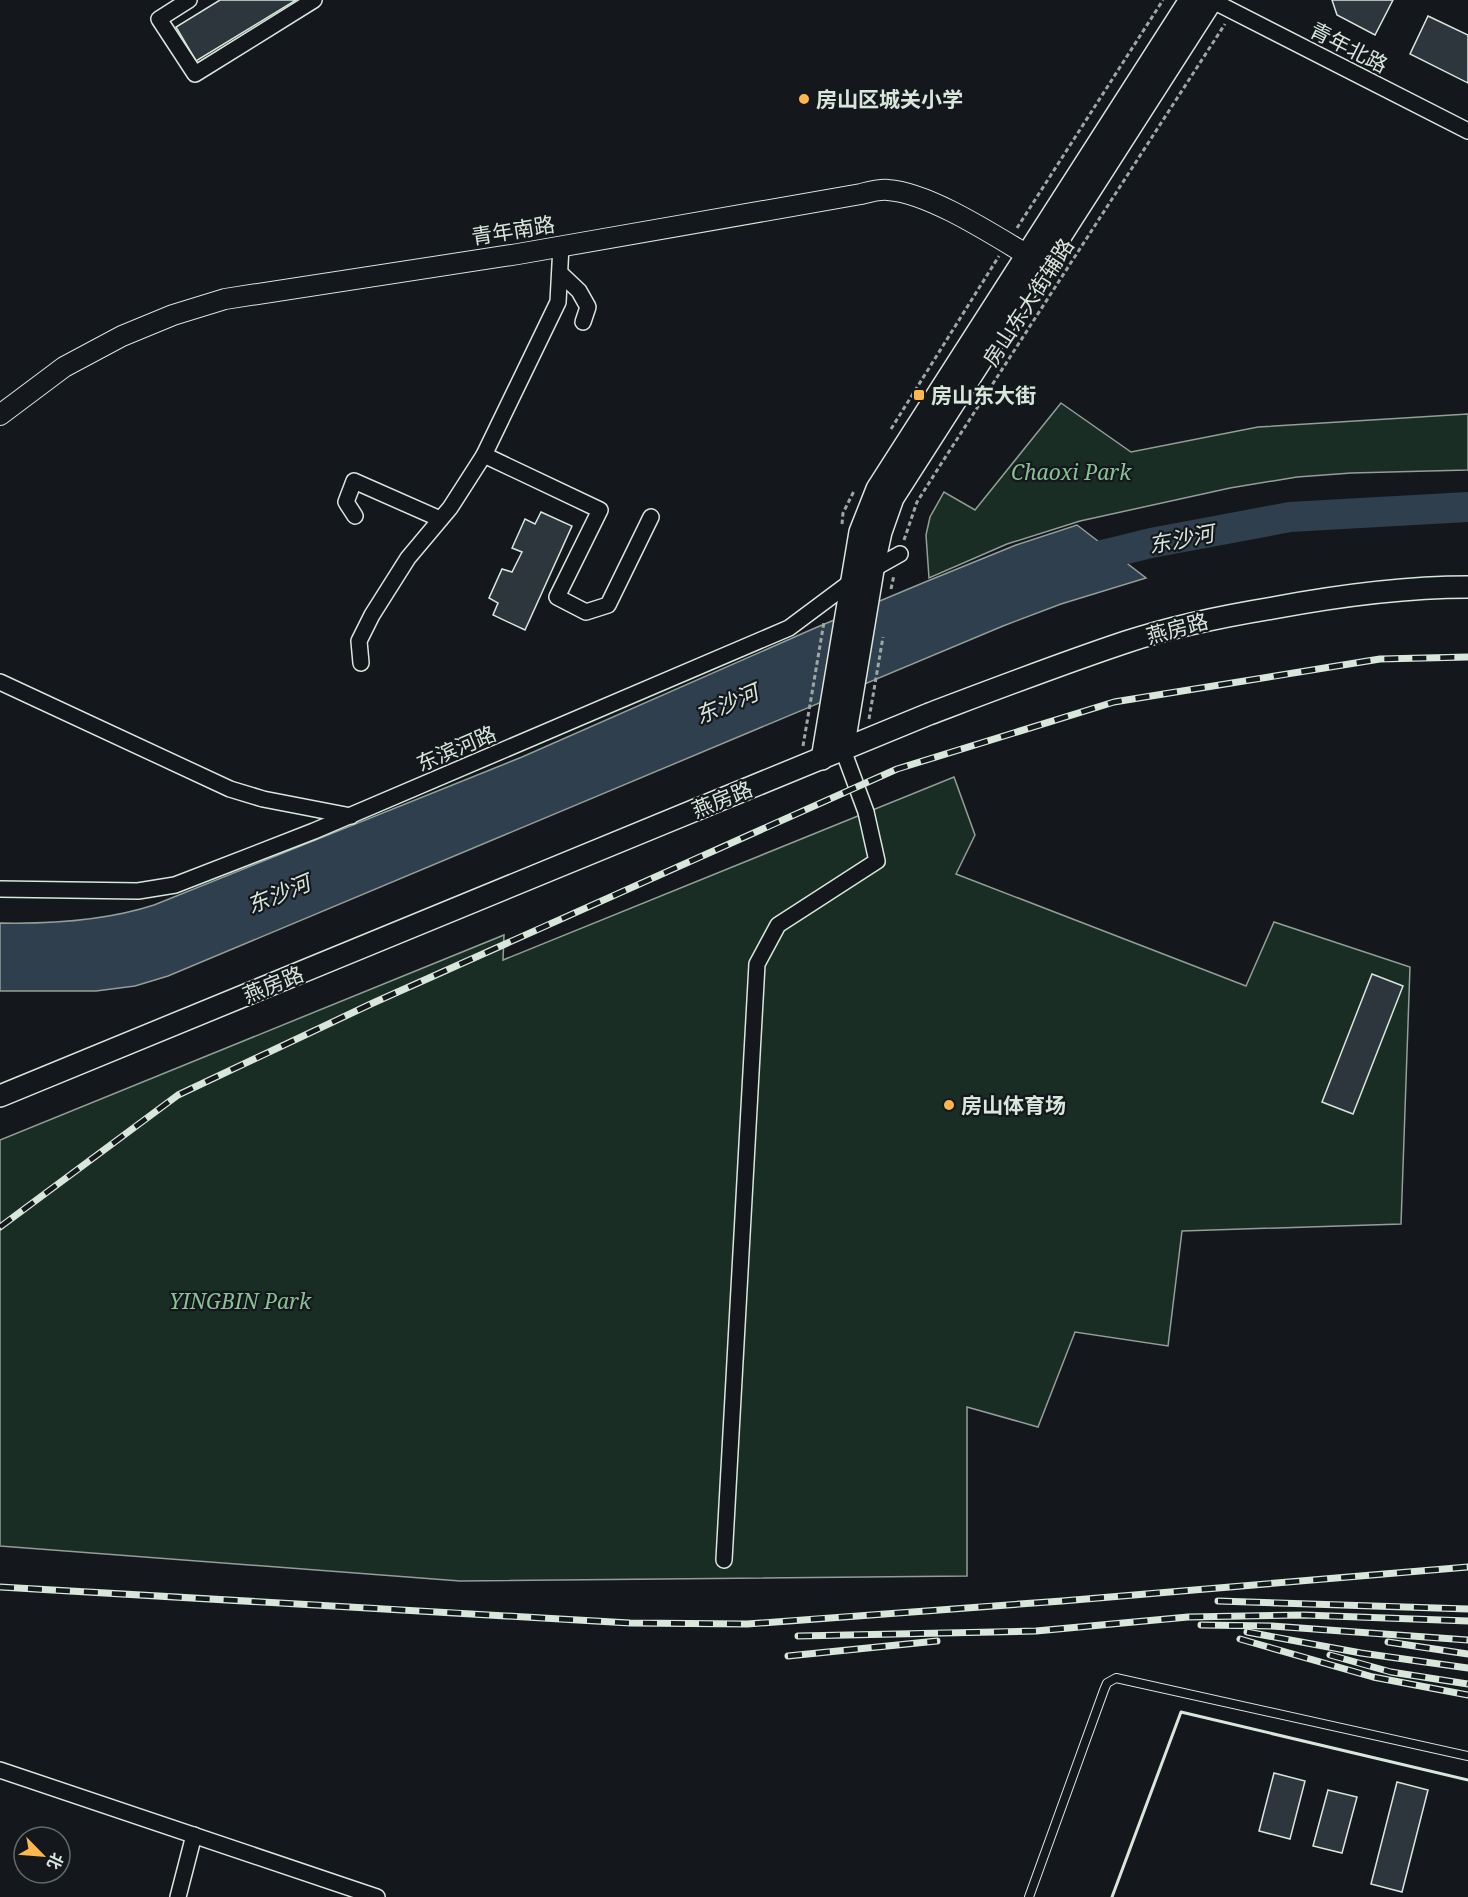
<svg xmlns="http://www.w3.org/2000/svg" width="1468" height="1897" font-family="'Noto Serif','Noto Sans SC',serif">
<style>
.green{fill:#1a2d24;stroke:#939e99;stroke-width:1.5}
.water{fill:#2f3f4d;stroke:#939e99;stroke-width:1.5}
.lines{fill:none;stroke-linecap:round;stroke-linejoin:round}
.river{stroke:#2f3f4d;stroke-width:30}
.building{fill:#2c363c;stroke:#d8e6dc;stroke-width:1.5}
.service-casing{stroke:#d8e6dc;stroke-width:10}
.minor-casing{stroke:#d8e6dc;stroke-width:18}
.tertiary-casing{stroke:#d8e6dc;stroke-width:22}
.secondary-casing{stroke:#d8e6dc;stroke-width:24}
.path{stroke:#9da8a2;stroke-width:3;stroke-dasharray:4.5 3;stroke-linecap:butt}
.service{stroke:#14181c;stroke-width:8}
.minor{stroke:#14181c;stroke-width:15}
.tertiary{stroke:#14181c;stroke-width:20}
.secondary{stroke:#14181c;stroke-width:21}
.rail-casing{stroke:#d8e6dc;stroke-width:7}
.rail{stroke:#14181c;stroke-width:4.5;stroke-dasharray:14;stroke-linecap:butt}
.wall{stroke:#d8e6dc;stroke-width:3}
.poi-dot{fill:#ffb74d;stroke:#14181c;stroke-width:2}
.labels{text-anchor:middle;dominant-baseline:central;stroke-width:4.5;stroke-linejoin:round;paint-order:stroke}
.street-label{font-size:21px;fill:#d8e6dc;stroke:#14181c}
.poi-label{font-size:21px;font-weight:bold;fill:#d8e6dc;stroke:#14181c;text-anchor:start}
.park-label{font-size:21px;font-style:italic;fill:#8ac095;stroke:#14181c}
.water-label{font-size:22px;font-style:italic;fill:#d8e6dc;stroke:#14181c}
</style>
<rect width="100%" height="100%" fill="#14181c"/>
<!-- green -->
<g class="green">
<path d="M1061,403L1131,452L1258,427L1468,414V470L1351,473L1297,477L1230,488L1080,521L1007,544L929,578L926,535L930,517L944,492L975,510Z"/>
<path d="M954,777L975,835L956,874L1246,986L1274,922L1410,967L1401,1224L1182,1231L1168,1346L1075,1332L1038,1427L967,1407V1576L460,1581L0,1546V1140L504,935L503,960Z"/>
</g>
<!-- water -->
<path class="water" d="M1077,525L1146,578L1061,604L1003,626L168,976L135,986L96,991H0V923C52,924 105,921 154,905L522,757L815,628L930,580L1016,545Z"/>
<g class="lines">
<!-- river -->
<path class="river" d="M1074,562L1151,543L1290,517L1468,507"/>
</g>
<!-- building -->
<g class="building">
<path d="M220,0H296L196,61L176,27Z"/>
<path d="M1332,0H1393L1375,35L1337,15Z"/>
<path d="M1428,16L1468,35V83L1410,54Z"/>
<path d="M541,512L572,526L525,630L493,615L498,603L489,598L502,569L512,572L522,552L512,548L525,519L535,524Z"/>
<path d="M1372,974L1403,986L1353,1114L1322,1102Z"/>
<path d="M1274,1773L1305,1781L1290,1839L1259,1831Z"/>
<path d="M1397,1782L1428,1790L1402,1892L1371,1884Z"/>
<path d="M1328,1790L1357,1797L1342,1853L1313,1846Z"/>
</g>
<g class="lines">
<!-- service casing -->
<g class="service-casing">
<path id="service" d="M1029,1897L1104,1690L1107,1683L1116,1678L1468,1756"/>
</g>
<!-- minor casing -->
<g class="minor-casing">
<g id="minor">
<path d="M189,0L159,19L195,74L314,0"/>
<path d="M1211,0L1468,131"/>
<path d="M561,246L558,302L484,455L600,510L557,597L586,612L608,605L651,517"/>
<path d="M560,273L579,291L588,307L583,322"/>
<path d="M355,516L346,502L354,481L440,519"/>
<path d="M361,663L359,641L372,615L408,558L450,508L484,455"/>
<path d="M0,682L230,789L263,799L351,816"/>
<path d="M0,889L138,891L175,885L314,831L789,628L852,581L900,554"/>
<path d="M724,1560L757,964L778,925L877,861L866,812L843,750"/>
<path d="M0,1770L377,1897"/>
<path d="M178,1897L194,1835"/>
</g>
</g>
<!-- tertiary casing -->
<g class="tertiary-casing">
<path id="tertiary" d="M0,415L64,367L122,336L173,315L225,299L518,254L861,194C869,192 880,189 888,190C932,193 1001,240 1039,262"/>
</g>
<!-- secondary casing -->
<g class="secondary-casing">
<g id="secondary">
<path d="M843,750L874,564L881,532L893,498L1212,0"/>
<path d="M822,759L860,532L877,489L1190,0"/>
<path d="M0,1096L929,714C995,689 1060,664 1126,642C1174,626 1224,616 1273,608C1337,596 1402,587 1468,587"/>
</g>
</g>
<!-- path -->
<g class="path">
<path d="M1017,228L1163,0"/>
<path d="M891,429L999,256"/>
<path d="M842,524L843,513L854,491"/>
<path d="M904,540L917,502L941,464L1225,24"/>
<path d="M891,589L894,575"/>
<path d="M869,719L883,637"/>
<path d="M803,746L824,622"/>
</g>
<!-- service -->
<use href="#service" class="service"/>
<!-- minor -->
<use href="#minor" class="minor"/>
<!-- tertiary -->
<use href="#tertiary" class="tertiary"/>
<!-- secondary -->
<use href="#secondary" class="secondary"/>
<!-- rail casing -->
<g class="rail-casing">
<g id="rail">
<path d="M0,1227L178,1095L373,1003L897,769L1114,702L1380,659L1468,657"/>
<path d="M0,1587L630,1623L747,1624L1062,1601L1468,1567"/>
<path d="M1218,1601L1468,1609"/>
<path d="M1201,1625L1272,1626L1468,1640"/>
<path d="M1247,1632L1361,1653L1468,1668"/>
<path d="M798,1636L1036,1631L1188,1617L1304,1615L1468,1621"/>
<path d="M1240,1639L1373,1677L1468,1695"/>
<path d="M1388,1642L1468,1654"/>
<path d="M1330,1655L1391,1672L1468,1684"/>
<path d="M788,1656L937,1641"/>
</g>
</g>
<!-- rail -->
<use href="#rail" class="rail"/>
<!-- wall -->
<path class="wall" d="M1112,1897L1181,1712L1468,1780"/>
</g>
<!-- markers -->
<g class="poi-dot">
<circle cx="804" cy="99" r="6"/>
<rect x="913" y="389" width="12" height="12" rx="3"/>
<circle cx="949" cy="1105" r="6"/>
</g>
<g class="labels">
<!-- street labels -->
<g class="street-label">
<text transform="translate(1349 47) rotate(27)">青年北路</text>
<text transform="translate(513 230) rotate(-9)">青年南路</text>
<text transform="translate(1028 302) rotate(-57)">房山东大街辅路</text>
<text transform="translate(1177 628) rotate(-15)">燕房路</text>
<text transform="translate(456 748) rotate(-23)">东滨河路</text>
<text transform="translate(722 799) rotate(-22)">燕房路</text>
<text transform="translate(273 984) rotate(-22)">燕房路</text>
</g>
<!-- poi labels -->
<g class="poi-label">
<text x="816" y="99">房山区城关小学</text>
<text x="931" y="395">房山东大街</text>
<text x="961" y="1105">房山体育场</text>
</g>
<!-- park labels -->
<g class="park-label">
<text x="1071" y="472">Chaoxi Park</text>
<text x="240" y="1301">YINGBIN Park</text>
</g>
<!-- water labels -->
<g class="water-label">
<text transform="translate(1181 538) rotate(-11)">东沙河</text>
<text transform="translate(726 703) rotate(-23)">东沙河</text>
<text transform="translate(278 893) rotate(-22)">东沙河</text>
</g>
</g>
<!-- north arrow -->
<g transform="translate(42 1855) rotate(115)"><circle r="28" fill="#14181c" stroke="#626a69" stroke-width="1.5"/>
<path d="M0-4.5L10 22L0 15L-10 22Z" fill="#ffb74d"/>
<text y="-9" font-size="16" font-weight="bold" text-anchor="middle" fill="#d8e6dc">北</text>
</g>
</svg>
